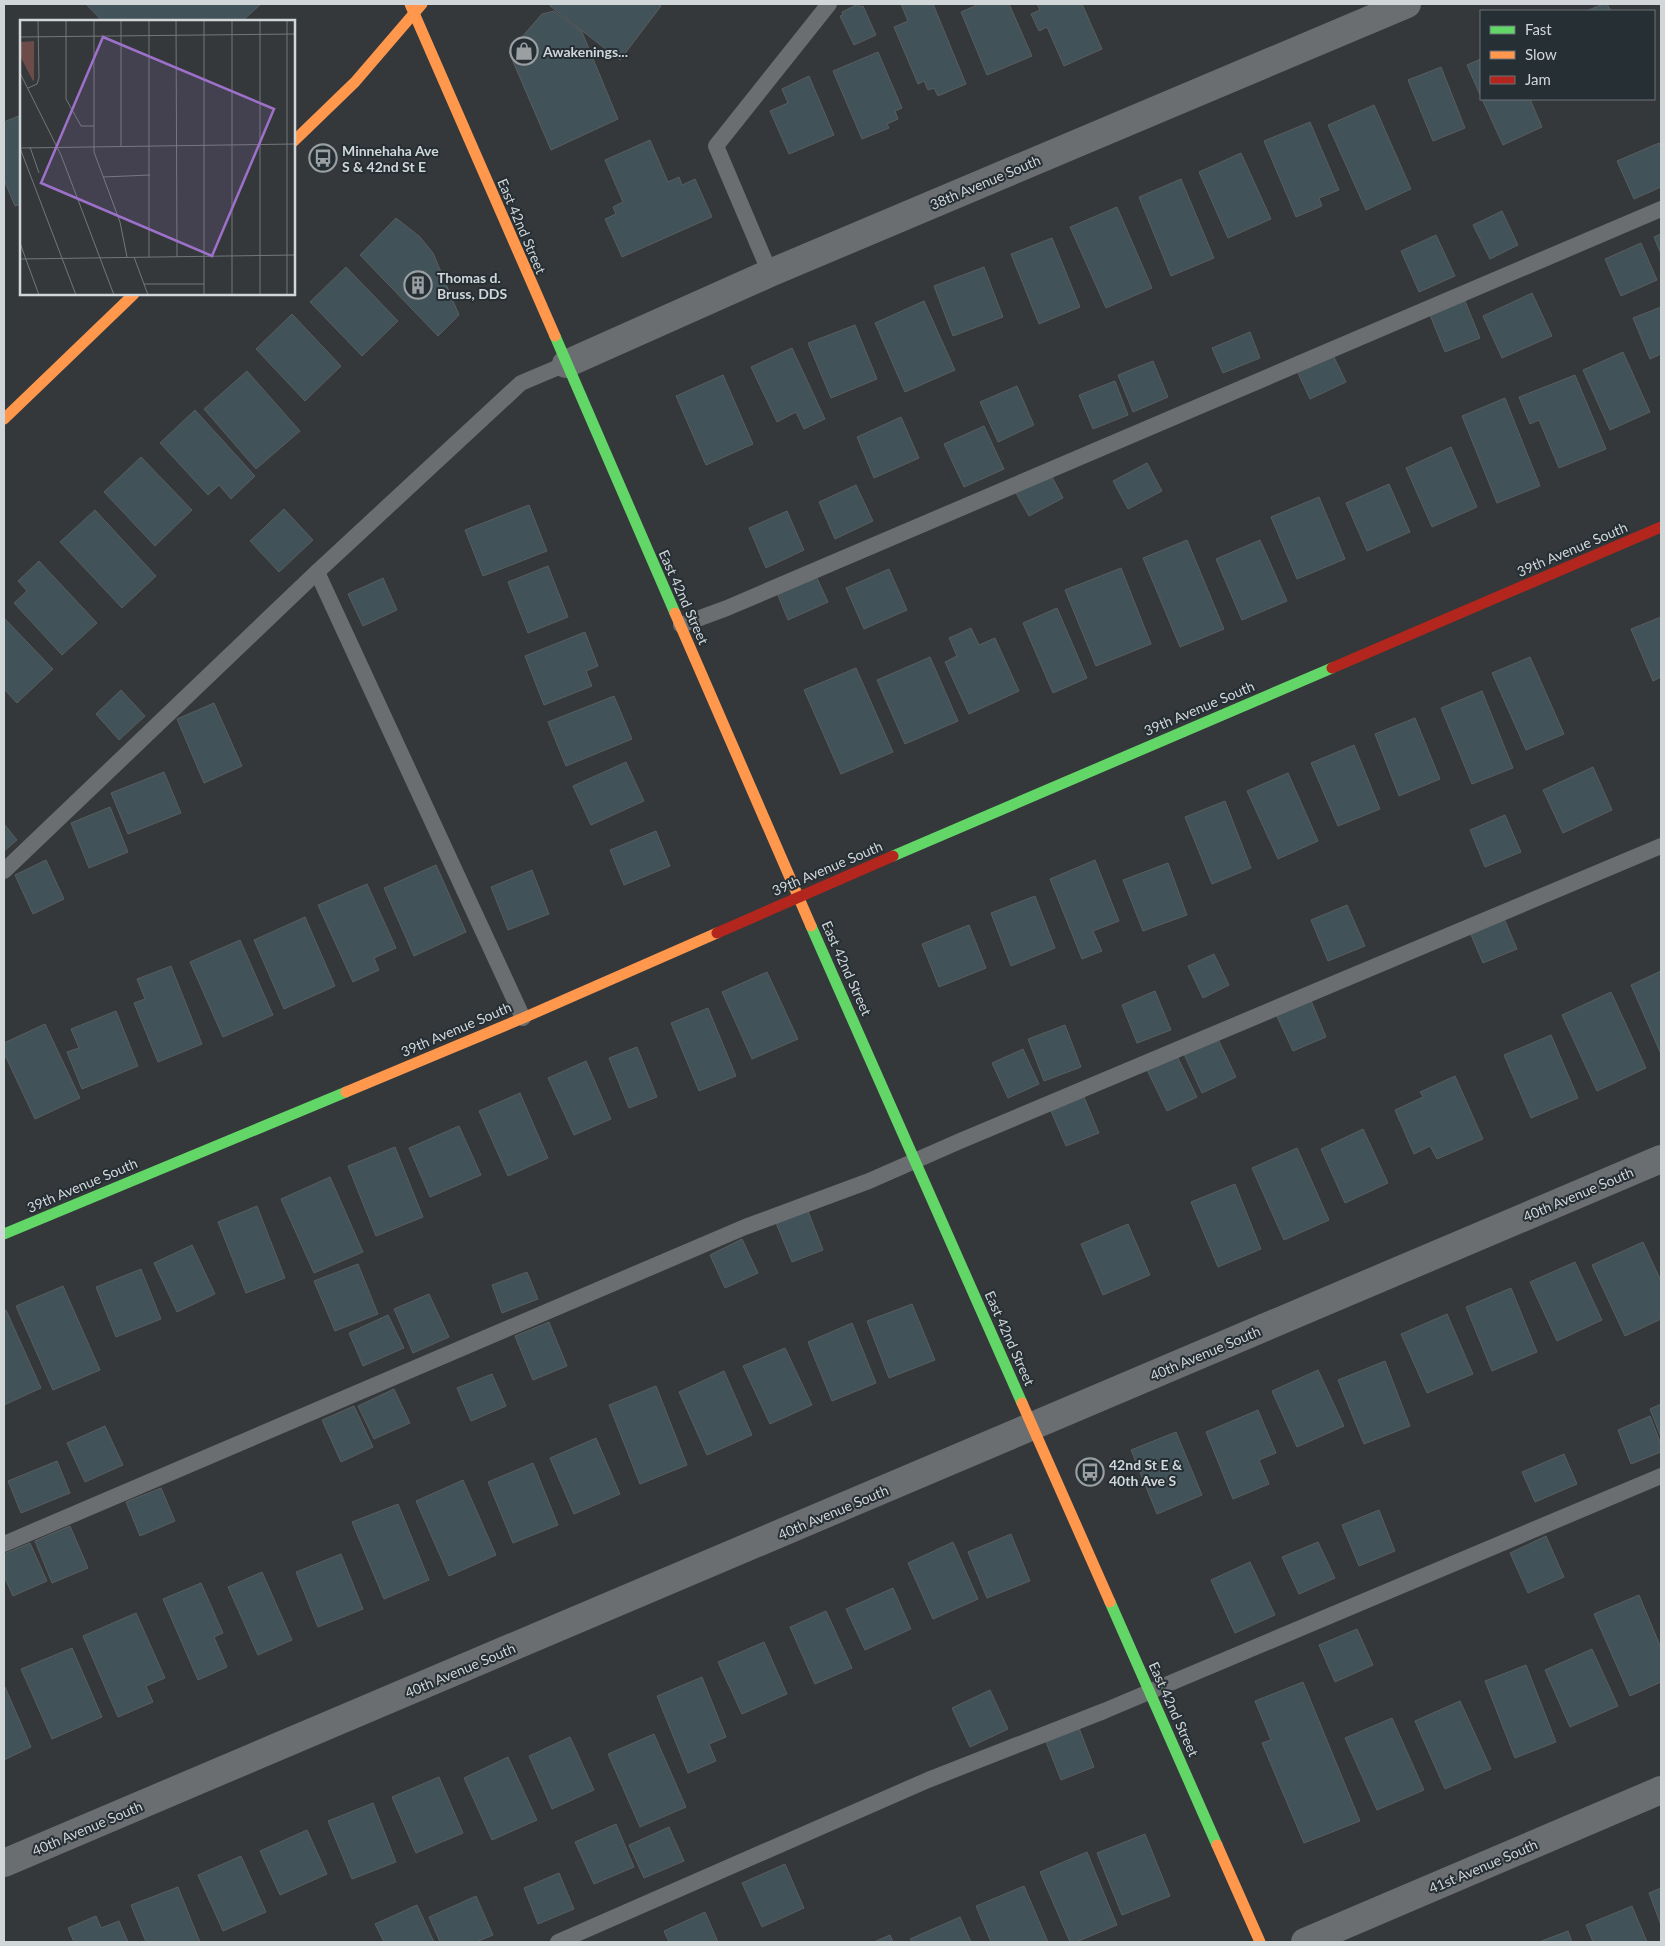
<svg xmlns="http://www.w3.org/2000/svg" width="1665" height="1946" font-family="Lato,sans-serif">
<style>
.building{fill:#425259;stroke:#595d5f}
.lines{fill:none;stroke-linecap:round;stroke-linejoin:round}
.lane{stroke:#6b6e70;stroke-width:16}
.street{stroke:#6b6e70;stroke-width:28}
.fast{stroke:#63d668;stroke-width:11}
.slow{stroke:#ff974d;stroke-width:11}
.jam{stroke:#b3261e;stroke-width:11}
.labels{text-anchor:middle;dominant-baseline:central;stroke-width:4;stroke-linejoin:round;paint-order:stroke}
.poi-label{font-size:14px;font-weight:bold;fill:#d1d6d9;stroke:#262f34;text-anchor:start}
.street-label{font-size:14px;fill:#d1d6d9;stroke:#262f34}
.inset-road{fill:none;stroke:#73777a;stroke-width:1}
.view{fill:#9d70c9;fill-opacity:0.15;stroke:#9d70c9;stroke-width:2.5}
.inset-edge{fill:none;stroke:#d1d6d9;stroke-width:2.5}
</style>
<rect width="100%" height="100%" fill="#34383a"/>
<!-- building -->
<g class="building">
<path d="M86,4H261L242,21H102Z"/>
<path d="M552,4H658L661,6L620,60L550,6Z"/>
<path d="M858,4L860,7L863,6L876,35L854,45L840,16L843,15L842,12Z"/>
<path d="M901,4H933L966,84L938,96L934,88L928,90L924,81L918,84L894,27L908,21Z"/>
<path d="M979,4H1009L1032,56L987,75L961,12Z"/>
<path d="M1037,4H1082L1102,49L1064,66L1047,27L1039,31L1031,14L1040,10Z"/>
<path d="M1603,4H1607L1611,11H1586Z"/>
<path d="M554,11L582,32L618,119L551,150L509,52L542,14Z"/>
<path d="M878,52L902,108L895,111L898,119L887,124L889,128L862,139L833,71Z"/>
<path d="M1481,59V97L1467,65Z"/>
<path d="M1441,67L1465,128L1433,141L1408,80Z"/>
<path d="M809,76L834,135L789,154L770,111L788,103L782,89Z"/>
<path d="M1482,99H1530L1542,127L1503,145Z"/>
<path d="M1374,105L1411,189L1366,210L1328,125Z"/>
<path d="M21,115V204L15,206L4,180V122Z"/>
<path d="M1310,122L1339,190L1319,198L1322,206L1296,217L1264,141Z"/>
<path d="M650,140L668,182L679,177L682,185L695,179L712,217L622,257L605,219L616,214L613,207L623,202L605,160Z"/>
<path d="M1659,143L1661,148V187L1634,199L1617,161Z"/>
<path d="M1241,153L1271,219L1228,238L1199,172Z"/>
<path d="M1181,179L1214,258L1171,276L1139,197Z"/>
<path d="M1117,207L1152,288L1106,308L1070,227Z"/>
<path d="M1502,211L1518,245L1490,259L1473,225Z"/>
<path d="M396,218L420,237L433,253L459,315L438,336L360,255Z"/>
<path d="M1661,234V254L1654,237Z"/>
<path d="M1436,235L1455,276L1419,292L1401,251Z"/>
<path d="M1052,238L1080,307L1039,324L1011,254Z"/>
<path d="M1641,243L1657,280L1621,296L1605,259Z"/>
<path d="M346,267L398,321L362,356L310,302Z"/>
<path d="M984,267L1003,317L953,336L934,286Z"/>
<path d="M1532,293L1552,336L1502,358L1483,316Z"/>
<path d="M924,301L955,370L905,392L875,323Z"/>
<path d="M1465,301L1480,338L1445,352L1430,315Z"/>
<path d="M1661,307V354L1650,359L1633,318Z"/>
<path d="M292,314L341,366L305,401L256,349Z"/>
<path d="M855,325L877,379L831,398L808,343Z"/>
<path d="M1250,332L1260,358L1223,373L1212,348Z"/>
<path d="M792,348L825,419L804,429L796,412L777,422L751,367Z"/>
<path d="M1623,352L1650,412L1610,430L1583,370Z"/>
<path d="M1333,355L1346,382L1310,399L1297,371Z"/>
<path d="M1153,361L1168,397L1133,412L1118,375Z"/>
<path d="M247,371L300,431L256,469L204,409Z"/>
<path d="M723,375L753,444L706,465L676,396Z"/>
<path d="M1575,375L1606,449L1559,468L1539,420L1530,424L1519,397Z"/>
<path d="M1115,381L1128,415L1093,429L1079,395Z"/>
<path d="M1017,386L1034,425L998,442L980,402Z"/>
<path d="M1505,398L1540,486L1497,503L1462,416Z"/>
<path d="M195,410L255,476L231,499L219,485L208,495L160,443Z"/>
<path d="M901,417L919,458L874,478L857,437Z"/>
<path d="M984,426L1004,469L964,487L944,444Z"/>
<path d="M1451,447L1477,507L1432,527L1406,468Z"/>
<path d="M141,457L192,510L155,546L104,492Z"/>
<path d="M1147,463L1162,491L1128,509L1113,481Z"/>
<path d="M1051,475L1063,498L1029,516L1016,493Z"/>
<path d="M1389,484L1410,532L1367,551L1346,503Z"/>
<path d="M856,485L873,521L835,539L819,502Z"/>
<path d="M1319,497L1345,559L1297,579L1271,517Z"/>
<path d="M529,505L547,551L483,576L465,530Z"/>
<path d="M284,509L313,540L279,572L250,541Z"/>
<path d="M95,510L156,576L122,608L60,542Z"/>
<path d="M787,511L804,550L766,568L749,528Z"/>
<path d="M1187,540L1224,629L1180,647L1143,558Z"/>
<path d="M1260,540L1287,601L1242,620L1216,559Z"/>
<path d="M39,561L97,623L62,655L14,603L27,591L18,581Z"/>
<path d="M548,566L568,617L528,633L508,582Z"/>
<path d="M1121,568L1151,644L1096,666L1065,590Z"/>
<path d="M889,569L907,610L864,629L846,588Z"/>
<path d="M816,576L828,602L788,620L777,593Z"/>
<path d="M383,578L397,610L363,626L348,594Z"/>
<path d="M1057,608L1087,678L1053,693L1023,623Z"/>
<path d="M1661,617V677L1653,681L1631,629Z"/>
<path d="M4,618L53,669L17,703L4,689Z"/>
<path d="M971,628L979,645L995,638L1019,691L969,714L945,662L957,656L949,638Z"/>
<path d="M585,632L598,666L586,671L592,686L544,705L525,656Z"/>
<path d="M930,657L958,721L905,744L877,680Z"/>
<path d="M1530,657L1564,734L1526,750L1492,673Z"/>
<path d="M856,668L893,752L841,774L804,690Z"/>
<path d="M121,690L145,716L119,740L96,714Z"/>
<path d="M1482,691L1513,768L1472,784L1441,708Z"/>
<path d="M614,696L632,739L566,766L548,722Z"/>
<path d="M214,703L242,766L204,783L177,719Z"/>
<path d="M1415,718L1440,779L1399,796L1375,734Z"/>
<path d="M1354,745L1380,809L1338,826L1311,763Z"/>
<path d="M626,762L644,801L591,825L573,786Z"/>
<path d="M1593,767L1612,810L1563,833L1543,790Z"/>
<path d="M164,772L181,813L128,834L111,793Z"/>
<path d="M1288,773L1318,841L1278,859L1247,791Z"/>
<path d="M1225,801L1251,868L1212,884L1185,817Z"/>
<path d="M110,807L128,852L89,868L71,823Z"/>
<path d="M1505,815L1521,852L1485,867L1470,830Z"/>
<path d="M4,824L17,840L4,851Z"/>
<path d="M656,831L670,866L624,885L610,850Z"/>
<path d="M46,860L64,899L33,914L15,875Z"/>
<path d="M1095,860L1119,921L1093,931L1102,951L1082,959L1050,879Z"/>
<path d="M1168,863L1187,915L1143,931L1123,880Z"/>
<path d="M436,865L466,932L414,956L384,888Z"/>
<path d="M532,870L549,914L508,930L491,887Z"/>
<path d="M367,884L396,948L374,958L379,970L353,982L318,905Z"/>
<path d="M1035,896L1055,948L1011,966L991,913Z"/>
<path d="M1347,905L1365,946L1328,961L1311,920Z"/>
<path d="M1503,916L1517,949L1483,963L1469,930Z"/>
<path d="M305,917L335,986L284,1009L254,940Z"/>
<path d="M969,925L986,968L939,987L922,944Z"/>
<path d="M240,940L273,1015L223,1037L190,962Z"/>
<path d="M1214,954L1229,985L1203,998L1188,966Z"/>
<path d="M171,966L202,1044L158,1062L134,1003L145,999L137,979Z"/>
<path d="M1661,971V1054L1631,985Z"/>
<path d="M767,972L798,1039L752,1059L722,992Z"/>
<path d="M1155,991L1171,1030L1137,1043L1122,1005Z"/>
<path d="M1611,992L1646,1068L1597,1091L1562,1015Z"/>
<path d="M1310,998L1326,1037L1293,1051L1275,1012Z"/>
<path d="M708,1008L736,1076L699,1091L671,1023Z"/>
<path d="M116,1011L138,1066L82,1089L67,1052L79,1048L71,1029Z"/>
<path d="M45,1024L80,1098L35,1119L4,1053V1043Z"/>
<path d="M1065,1025L1081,1067L1044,1081L1028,1039Z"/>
<path d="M1551,1035L1578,1098L1531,1118L1504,1055Z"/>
<path d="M1217,1037L1236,1077L1202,1093L1183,1052Z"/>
<path d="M637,1047L657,1097L629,1108L609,1058Z"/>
<path d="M1023,1049L1039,1084L1008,1098L992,1063Z"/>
<path d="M1177,1056L1197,1097L1167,1111L1147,1070Z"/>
<path d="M586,1061L611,1119L574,1135L548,1078Z"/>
<path d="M1455,1076L1483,1139L1437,1159L1430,1146L1414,1154L1395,1110L1423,1097L1420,1092Z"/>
<path d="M520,1093L548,1158L508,1176L479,1111Z"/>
<path d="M1084,1097L1099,1133L1066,1146L1051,1111Z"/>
<path d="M459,1126L481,1175L430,1197L409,1148Z"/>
<path d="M1363,1129L1388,1183L1345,1203L1321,1149Z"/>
<path d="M395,1147L423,1217L376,1236L348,1166Z"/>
<path d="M1297,1148L1329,1220L1284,1240L1252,1168Z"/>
<path d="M330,1177L363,1252L314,1273L281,1199Z"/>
<path d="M1235,1184L1261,1249L1218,1267L1191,1202Z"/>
<path d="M257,1206L285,1278L246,1293L218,1222Z"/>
<path d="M808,1211L823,1250L792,1262L776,1223Z"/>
<path d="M1128,1224L1150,1275L1103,1295L1081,1244Z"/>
<path d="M742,1239L758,1273L725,1288L710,1255Z"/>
<path d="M1643,1242L1661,1281V1319L1625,1336L1592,1265Z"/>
<path d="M192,1245L215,1294L177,1312L154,1263Z"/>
<path d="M1575,1262L1602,1320L1557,1341L1530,1282Z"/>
<path d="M358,1264L378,1314L335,1331L314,1281Z"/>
<path d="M141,1269L161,1319L116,1337L96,1287Z"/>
<path d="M527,1272L538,1299L502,1313L492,1285Z"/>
<path d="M63,1286L100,1370L53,1390L16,1306Z"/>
<path d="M1511,1288L1537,1352L1492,1371L1466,1307Z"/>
<path d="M429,1294L449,1337L413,1353L394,1309Z"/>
<path d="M912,1304L935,1360L889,1378L867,1321Z"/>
<path d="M6,1310L41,1388L4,1405V1311Z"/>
<path d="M1447,1314L1473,1374L1427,1393L1401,1334Z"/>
<path d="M388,1315L404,1348L363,1366L349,1333Z"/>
<path d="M549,1322L567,1366L533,1380L515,1336Z"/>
<path d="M852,1323L876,1383L832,1401L808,1342Z"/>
<path d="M785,1348L812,1405L770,1424L743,1366Z"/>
<path d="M1385,1361L1410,1426L1364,1444L1338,1380Z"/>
<path d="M1318,1370L1344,1426L1297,1447L1272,1391Z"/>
<path d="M724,1371L752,1435L707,1455L679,1392Z"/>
<path d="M492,1374L506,1406L471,1421L457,1388Z"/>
<path d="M656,1386L687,1465L640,1484L609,1405Z"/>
<path d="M394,1389L410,1423L374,1439L358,1406Z"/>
<path d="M1661,1404V1437L1650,1409Z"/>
<path d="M354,1406L373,1447L341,1462L322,1420Z"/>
<path d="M1258,1410L1276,1453L1259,1460L1269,1484L1233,1499L1206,1432Z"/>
<path d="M1650,1416L1661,1444V1452L1631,1464L1618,1430Z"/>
<path d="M105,1426L123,1465L85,1482L67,1443Z"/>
<path d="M1176,1432L1202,1495L1157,1514L1131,1450Z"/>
<path d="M596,1438L620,1494L574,1514L550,1458Z"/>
<path d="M1564,1454L1577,1484L1535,1502L1522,1472Z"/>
<path d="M57,1461L70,1493L21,1513L8,1481Z"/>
<path d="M533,1463L558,1525L513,1543L488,1482Z"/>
<path d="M463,1480L496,1555L449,1576L416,1501Z"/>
<path d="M161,1488L175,1521L140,1536L126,1502Z"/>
<path d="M398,1504L429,1580L384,1599L352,1522Z"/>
<path d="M1379,1510L1395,1551L1359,1566L1342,1525Z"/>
<path d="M70,1526L88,1568L52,1583L35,1541Z"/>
<path d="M1011,1534L1030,1581L987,1598L968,1552Z"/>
<path d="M1546,1536L1564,1577L1528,1593L1510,1553Z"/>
<path d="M953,1542L978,1599L933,1619L908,1563Z"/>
<path d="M1318,1542L1335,1578L1299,1594L1282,1557Z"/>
<path d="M30,1543L47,1581L13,1596L4,1576V1554Z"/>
<path d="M341,1554L363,1609L318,1627L296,1572Z"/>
<path d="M1250,1562L1275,1615L1235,1633L1211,1580Z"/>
<path d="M262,1572L292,1640L258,1655L228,1587Z"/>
<path d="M201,1583L223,1633L214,1637L227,1667L198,1680L163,1599Z"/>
<path d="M893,1588L911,1629L865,1650L846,1609Z"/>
<path d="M1639,1595L1661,1648V1682L1630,1696L1594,1614Z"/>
<path d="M826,1611L852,1668L815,1684L790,1627Z"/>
<path d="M136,1613L165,1678L146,1686L153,1702L118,1717L83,1636Z"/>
<path d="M1357,1629L1373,1665L1335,1682L1319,1645Z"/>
<path d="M764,1642L787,1694L742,1714L718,1662Z"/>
<path d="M72,1648L102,1717L52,1739L21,1669Z"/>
<path d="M1592,1649L1618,1706L1570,1727L1545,1670Z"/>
<path d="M1526,1665L1556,1742L1515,1758L1485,1681Z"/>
<path d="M702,1677L726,1737L709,1744L716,1761L688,1773L657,1696Z"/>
<path d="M1303,1682L1360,1821L1304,1843L1262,1743L1271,1740L1255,1701Z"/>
<path d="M5,1687L31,1747L4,1760V1688Z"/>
<path d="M990,1690L1008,1729L970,1747L952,1708Z"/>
<path d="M1460,1701L1491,1769L1445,1789L1415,1721Z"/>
<path d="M1392,1718L1424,1790L1377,1810L1345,1738Z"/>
<path d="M1079,1728L1094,1767L1061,1780L1046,1742Z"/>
<path d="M654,1734L686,1807L640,1827L608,1754Z"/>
<path d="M570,1737L594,1790L552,1809L529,1756Z"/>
<path d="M508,1757L537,1820L492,1840L464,1778Z"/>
<path d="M439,1777L463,1833L416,1853L392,1797Z"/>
<path d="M373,1803L396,1862L352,1879L328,1821Z"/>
<path d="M616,1824L634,1867L594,1884L575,1842Z"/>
<path d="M669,1827L684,1861L644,1878L629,1845Z"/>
<path d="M307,1830L327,1874L280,1895L260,1851Z"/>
<path d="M1145,1834L1170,1896L1122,1915L1097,1853Z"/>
<path d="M1087,1852L1117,1925L1076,1942H1070L1040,1872Z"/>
<path d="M241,1856L266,1912L223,1931L198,1875Z"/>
<path d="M785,1864L804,1908L762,1927L742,1883Z"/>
<path d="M559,1873L574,1909L538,1924L524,1888Z"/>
<path d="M1024,1886L1048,1942H991L976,1906Z"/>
<path d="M178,1887L200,1942H146L131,1905Z"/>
<path d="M1661,1888V1925L1649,1893Z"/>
<path d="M476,1896L493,1935L476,1942H440L429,1917Z"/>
<path d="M417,1905L434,1942H384L375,1924Z"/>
<path d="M1632,1906L1647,1942H1593L1586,1925Z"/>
<path d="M705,1912L718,1942H669L664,1931Z"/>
<path d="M96,1916L101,1928L119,1921L128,1942H74L68,1928Z"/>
<path d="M960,1917L971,1942H912L910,1939Z"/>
<path d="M1568,1931L1572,1942H1539Z"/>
<path d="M890,1935L893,1942H874Z"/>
</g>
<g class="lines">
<!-- lane -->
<g class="lane">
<path d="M770,273L716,146L829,4"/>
<path d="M317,572L523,1018"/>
<path d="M681,625L727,608L1661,209"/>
<path d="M4,871L317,572L521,383L566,364"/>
<path d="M4,1544L745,1227L869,1181L960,1141L1661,846"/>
<path d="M558,1942L928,1780L1104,1711L1661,1476"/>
</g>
<!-- street -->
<g class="street">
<path d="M566,364L770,273L1407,4"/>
<path d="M4,1863L1661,1159"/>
<path d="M1305,1942L1661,1790"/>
</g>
<!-- fast -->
<g class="fast">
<path d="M555,336L675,613"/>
<path d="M893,856L1332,668"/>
<path d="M811,926L1022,1403"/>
<path d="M4,1234L346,1092"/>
<path d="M1110,1602L1217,1845"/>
</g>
<!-- slow -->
<g class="slow">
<path d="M410,4L555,336"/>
<path d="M294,141L355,82L422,4"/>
<path d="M4,419L134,294"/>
<path d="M675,613L811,926"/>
<path d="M346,1092L523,1018L717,933"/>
<path d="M1022,1403L1110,1602"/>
<path d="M1217,1845L1260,1942"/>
</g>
<!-- jam -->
<g class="jam">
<path d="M1332,668L1661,527"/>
<path d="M717,933L893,856"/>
</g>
</g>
<!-- icons -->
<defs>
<g id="shop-ring" transform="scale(1.4375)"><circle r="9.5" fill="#262f34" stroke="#9a9fa1" stroke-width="1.5"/><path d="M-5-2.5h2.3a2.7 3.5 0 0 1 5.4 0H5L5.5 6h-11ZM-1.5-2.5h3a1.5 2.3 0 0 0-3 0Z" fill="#9a9fa1"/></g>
<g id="bus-ring" transform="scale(1.4375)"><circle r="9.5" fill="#262f34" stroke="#9a9fa1" stroke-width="1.5"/><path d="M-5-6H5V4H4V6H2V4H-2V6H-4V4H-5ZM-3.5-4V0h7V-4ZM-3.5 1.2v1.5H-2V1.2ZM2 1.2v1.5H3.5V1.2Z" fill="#9a9fa1"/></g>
<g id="building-ring" transform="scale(1.4375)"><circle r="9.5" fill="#262f34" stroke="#9a9fa1" stroke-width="1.5"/><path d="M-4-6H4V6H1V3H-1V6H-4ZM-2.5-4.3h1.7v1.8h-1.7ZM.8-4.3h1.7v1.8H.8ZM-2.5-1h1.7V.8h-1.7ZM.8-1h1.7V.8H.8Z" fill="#9a9fa1"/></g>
</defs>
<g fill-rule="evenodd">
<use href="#shop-ring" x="524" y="51"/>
<use href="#bus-ring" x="323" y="158"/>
<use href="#building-ring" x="418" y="285"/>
<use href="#bus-ring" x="1090" y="1472"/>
</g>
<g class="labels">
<!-- poi labels -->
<g class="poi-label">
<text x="543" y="51">Awakenings...</text>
<text x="342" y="150">Minnehaha Ave<tspan x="342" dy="16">S &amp; 42nd St E</tspan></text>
<text x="437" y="277">Thomas d.<tspan x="437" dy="16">Bruss, DDS</tspan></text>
<text x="1109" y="1464">42nd St E &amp;<tspan x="1109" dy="16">40th Ave S</tspan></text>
</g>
<!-- street labels -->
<g class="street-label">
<text transform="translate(985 182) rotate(-23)">38th Avenue South</text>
<text transform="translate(522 226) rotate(67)">East 42nd Street</text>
<text transform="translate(1572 549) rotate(-23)">39th Avenue South</text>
<text transform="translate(684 597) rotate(66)">East 42nd Street</text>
<text transform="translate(1199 708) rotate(-23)">39th Avenue South</text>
<text transform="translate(827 868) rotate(-23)">39th Avenue South</text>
<text transform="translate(847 968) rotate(66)">East 42nd Street</text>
<text transform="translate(456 1029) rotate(-23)">39th Avenue South</text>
<text transform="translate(82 1185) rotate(-23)">39th Avenue South</text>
<text transform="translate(1578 1194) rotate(-23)">40th Avenue South</text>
<text transform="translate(1010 1338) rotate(66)">East 42nd Street</text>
<text transform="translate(1205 1353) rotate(-23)">40th Avenue South</text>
<text transform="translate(833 1512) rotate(-23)">40th Avenue South</text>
<text transform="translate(460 1670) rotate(-23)">40th Avenue South</text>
<text transform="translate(1174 1709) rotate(66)">East 42nd Street</text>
<text transform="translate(87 1828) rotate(-23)">40th Avenue South</text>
<text transform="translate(1483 1866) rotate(-23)">41st Avenue South</text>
</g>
</g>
<!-- overview -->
<g transform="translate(20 20)">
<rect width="275" height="275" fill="#34383a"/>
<path d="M14,21V60L13,61L0,36V22Z" fill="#6c4b49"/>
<path class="inset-road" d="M46,0V79L61,106H74M74,0V132L100,202L107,237M101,0V127M129,0V237M156,0L157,237M240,0V275M267,0V275M0,17L275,14M0,53L41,135L94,275M8,68L17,64L19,58L18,0M10,127L19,153M0,128L275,124M0,128L56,275M83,157L130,155M0,223L19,275M114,237L128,275M0,239L275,235M124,264H184M184,275V0M212,275V0"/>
<path class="view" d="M83,17L254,89L192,236L21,163Z"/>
<rect width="275" height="275" class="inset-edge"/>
</g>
<!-- border -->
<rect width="1665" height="1946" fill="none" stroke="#d1d6d9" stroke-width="10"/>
<!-- legend -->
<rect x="1480" y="10" width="175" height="90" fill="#262f34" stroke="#6a7276"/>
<rect x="1490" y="26" width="25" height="8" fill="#63d668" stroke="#6a7276"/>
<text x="1525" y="35" font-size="15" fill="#d1d6d9">Fast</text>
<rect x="1490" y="51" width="25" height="8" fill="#ff974d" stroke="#6a7276"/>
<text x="1525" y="60" font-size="15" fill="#d1d6d9">Slow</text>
<rect x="1490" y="76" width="25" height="8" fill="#b3261e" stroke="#6a7276"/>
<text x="1525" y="85" font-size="15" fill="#d1d6d9">Jam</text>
</svg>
